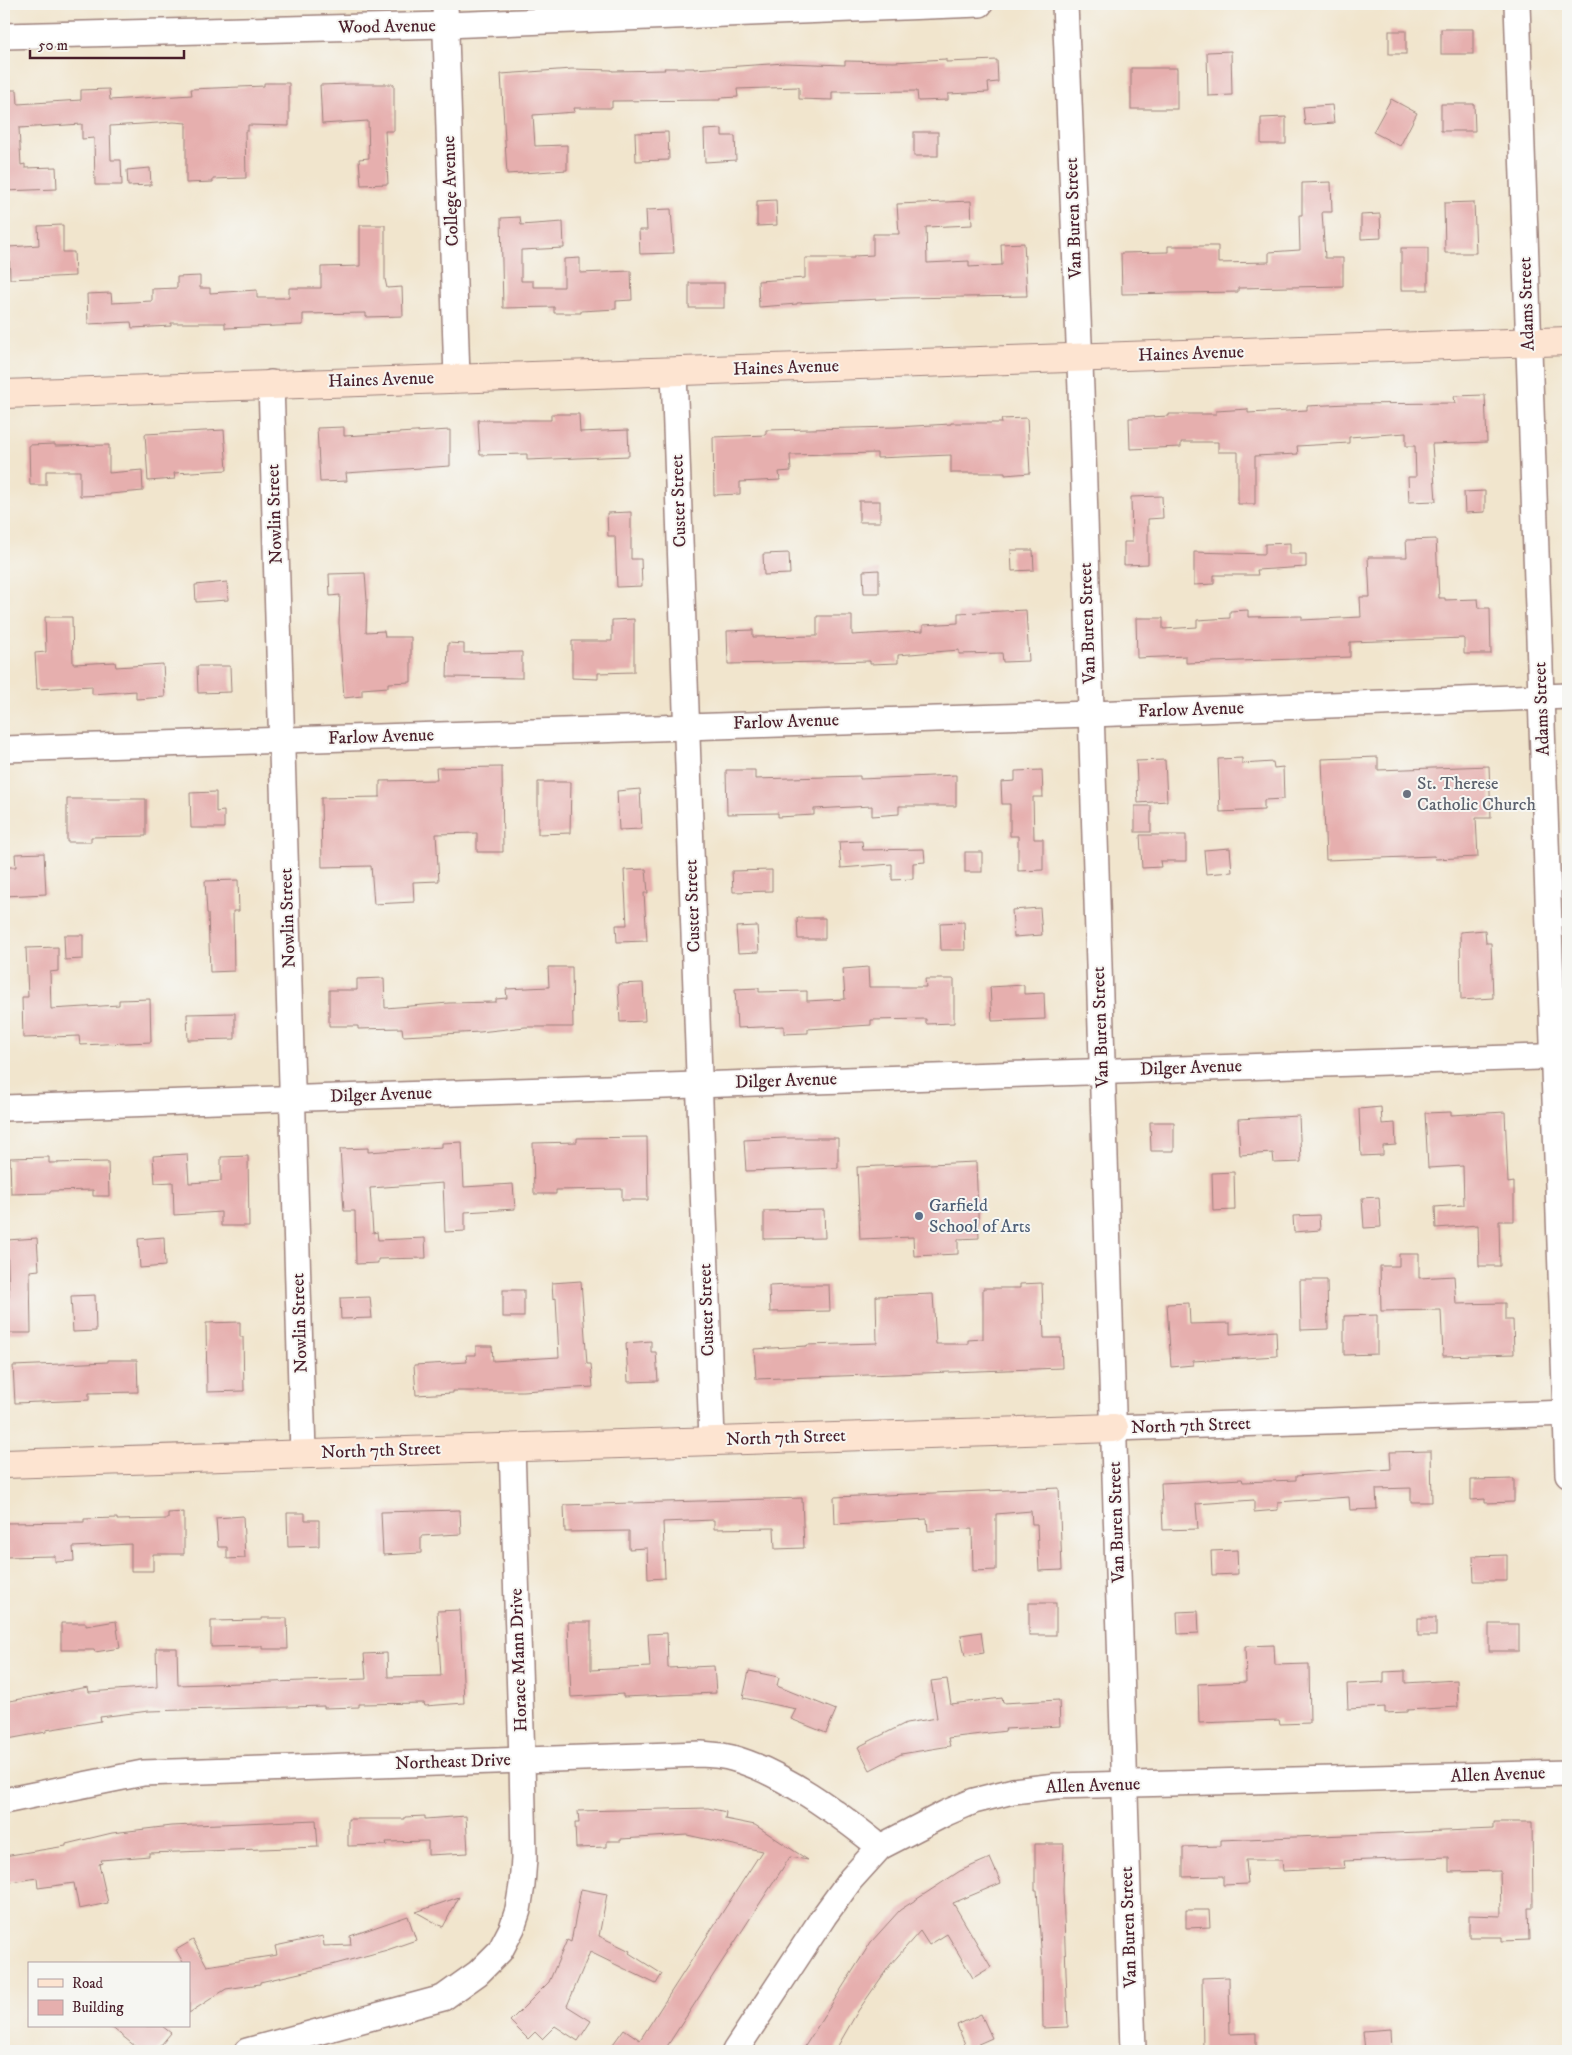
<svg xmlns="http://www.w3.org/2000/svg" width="1572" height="2055" font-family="'IM FELL DW Pica',serif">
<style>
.building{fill:#e6afae}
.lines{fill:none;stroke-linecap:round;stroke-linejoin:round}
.street-casing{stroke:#9e827c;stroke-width:28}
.secondary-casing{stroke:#9e827c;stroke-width:30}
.street{stroke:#fff;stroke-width:25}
.secondary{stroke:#fde4d1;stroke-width:28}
.worship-dot{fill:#6b7280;stroke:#f6f6f2;stroke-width:2}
.service-dot{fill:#5c6f8a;stroke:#f6f6f2;stroke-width:2}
.labels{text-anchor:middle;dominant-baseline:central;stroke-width:4;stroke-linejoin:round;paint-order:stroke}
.street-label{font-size:18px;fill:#4a1f2b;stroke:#f6f6f2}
.worship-label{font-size:18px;fill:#5b616d;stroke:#f6f6f2;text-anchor:start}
.service-label{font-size:18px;fill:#4e5e75;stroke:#f6f6f2;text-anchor:start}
</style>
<rect width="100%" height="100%" fill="#f6f6f2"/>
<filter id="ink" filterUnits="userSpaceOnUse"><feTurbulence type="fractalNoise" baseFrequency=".02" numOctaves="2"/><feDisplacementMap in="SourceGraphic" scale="10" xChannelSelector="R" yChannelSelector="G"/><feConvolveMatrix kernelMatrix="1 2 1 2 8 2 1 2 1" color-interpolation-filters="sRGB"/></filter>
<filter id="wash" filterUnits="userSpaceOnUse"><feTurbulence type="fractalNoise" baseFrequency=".0096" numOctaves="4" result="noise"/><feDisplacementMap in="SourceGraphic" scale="20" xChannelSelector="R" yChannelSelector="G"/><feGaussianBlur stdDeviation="1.12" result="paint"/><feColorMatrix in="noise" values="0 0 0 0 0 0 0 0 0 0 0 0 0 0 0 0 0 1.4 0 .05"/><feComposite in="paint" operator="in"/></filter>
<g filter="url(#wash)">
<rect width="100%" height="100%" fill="#f1e5cd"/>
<g id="blocks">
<!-- building -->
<g class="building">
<rect x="1441" y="29" width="32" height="25"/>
<rect x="1389" y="31" width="17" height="23"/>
<path d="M1231,51L1232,95L1208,96L1207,52Z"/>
<path d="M946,59V62L997,60L998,82L988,83L989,92L948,94V100L918,101L917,91L832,92V100L799,99V87L737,89L738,97L720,98V100L612,101V108H574L575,112L533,115L535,146L567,145V170L507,174L501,74L572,69L612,70V71L665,70L664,68H694V69L785,63L845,65V61L894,62Z"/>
<rect x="1131" y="68" width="46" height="41"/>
<path d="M264,83H289V126L248,125V131H245L246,178L213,179V182L186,183V123L174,122L110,126L111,160H121L122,185H95L94,138L82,139V124L19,128L21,165L25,164V168L56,167L57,189L4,191V90H17L18,104L81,100V90L109,89L110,100L192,95L191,89L264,86Z"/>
<path d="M350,84H394V131H385L388,184L361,185L359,159L369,158L368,121L322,124L320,85Z"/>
<path d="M1391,99L1417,113L1400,146L1373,132Z"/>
<path d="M1441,104H1474L1475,131H1441Z"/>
<path d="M1332,105L1334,123L1305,125L1303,107Z"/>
<path d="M1286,117V144H1261V118Z"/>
<path d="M722,129V136H735L736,160L705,162L704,130Z"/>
<path d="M668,132L669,160L636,161L635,133Z"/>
<rect x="914" y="132" width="24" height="24"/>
<path d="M150,168L151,185L128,186L127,170Z"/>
<path d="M1331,182L1332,212H1322L1325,258H1343V286L1238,288V292L1122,294L1121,253L1168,252V246H1218V263L1269,262V252L1300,250L1299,215H1302V183Z"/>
<path d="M776,200L777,225L757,226V201Z"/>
<path d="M971,201L972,225L926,227L927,263L969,261V267L1002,265L1001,244L1024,243L1027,296L902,298L797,303V304L759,307L758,281L805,278V258H854V256L873,255V234H899L897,204Z"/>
<path d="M1474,202L1476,253H1445L1444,203Z"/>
<path d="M671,209L674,253L640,254L639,230H647L646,210Z"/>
<path d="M1380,214L1381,238L1361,239V215Z"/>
<path d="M520,217L521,225L563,222L564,248L521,250V281H533V287H564V259L580,258V273L631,271L632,300L616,301V309L581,311V313H554V307L503,308L501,218Z"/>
<path d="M63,225V252H74L75,276L10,279L9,247L39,245L38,226Z"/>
<path d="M360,225H385V279L387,288L402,287L403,316L366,317V313L303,314V325L225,328V323H171V326L132,328L131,322L88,324L87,294L111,293L112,303L152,301V289L177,288V277L200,276V288H210V293L257,290V298H289V288H321V267L360,266Z"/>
<rect x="1401" y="248" width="27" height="42"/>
<rect x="689" y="283" width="35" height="25"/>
<path d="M1485,395L1487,442L1432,444L1436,501L1409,502L1408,477H1416L1415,446H1406V433L1349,437V443L1297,446L1298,454L1255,456V504H1238V452H1218V442H1181V447L1130,449L1129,418L1169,416V414H1216V411L1248,409V413L1307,410V406L1347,404L1455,403L1454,396Z"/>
<path d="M551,414H579L580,432L628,430L629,456L527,460V454L480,455L478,420H551Z"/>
<path d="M1027,418L1030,473L1005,475V473H951V455L877,458V453L790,455L791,471L779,472L780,480L740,482V494L714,495L713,437L766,435V430L896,427L951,424V423H1002L1001,419Z"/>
<path d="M344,427V436L450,430V466L346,473L347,481L320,482L317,428Z"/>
<path d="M224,430L227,470L174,473L175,479L148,481L145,434Z"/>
<path d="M55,444V446L109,445V473L142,470L143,491L110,494V495L80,496V471H46V485H30L29,445Z"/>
<path d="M1485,491V512L1465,513L1464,492Z"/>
<path d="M1162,496L1163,518L1148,519V564L1124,565V542H1132L1131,497Z"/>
<rect x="859" y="501" width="21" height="21"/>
<path d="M631,512V559H641L642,586L617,587L615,536H608L607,513Z"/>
<path d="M1436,539L1439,598H1445V600L1478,599L1479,608H1490L1491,654H1464V638L1350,642V657L1186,663V656L1137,658L1136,618H1163V629L1197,627V620L1230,618V611L1248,610V617L1302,616V620L1361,617L1360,597H1370L1368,557H1407L1406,540Z"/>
<path d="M1290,543V554H1306V567L1257,570L1258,575H1214V584L1194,585V552L1265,554V544Z"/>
<path d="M1011,550H1033L1034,570L1012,571Z"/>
<path d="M789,553L790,574L764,575L763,554Z"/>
<path d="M879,570V593H864L863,571Z"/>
<path d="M365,573L367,600L366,632L384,631L385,637H411V682L388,683V687L362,689V696L344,698L339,623L340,595L330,596L329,574Z"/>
<path d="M227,582L228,600L196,602L195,585Z"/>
<path d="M1026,610L1029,661L1003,662L1002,653L959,654V650L898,655V663L870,664V661L728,664L727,631L753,630V637L817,636V616H852V635L923,631V625L958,623V613Z"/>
<path d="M45,617H72L73,664L115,662L116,667L163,664L165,697L136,699V691L92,694V686L37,689L35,653L46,652Z"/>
<path d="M634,619V672L598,673V679L572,678V641H612V620Z"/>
<path d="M448,643L464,644V653L522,652V678L447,677Z"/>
<path d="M197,666H230L231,692L198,693Z"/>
<path d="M1378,757V770L1489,766L1491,818H1476L1478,857L1435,859L1434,856L1326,860L1322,759Z"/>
<path d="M1242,758V764L1273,762L1274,768L1283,767L1284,799L1264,800V810L1220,812L1218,759Z"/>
<path d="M1165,760L1167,801L1138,803L1136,761Z"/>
<path d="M502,767L503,852H477V833L436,834L439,881L413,882L414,902L374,904L371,866L322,867L321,798L380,797V781L437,780L436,768Z"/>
<path d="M726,770H755V779L860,776V779L956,775V806H899V814L872,816V806L814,809V815L778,817V813L727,814Z"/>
<path d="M1042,770L1043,797H1033L1034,839H1043V870L1018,871V836H1010V804H1002L1001,782L1015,781V771Z"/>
<path d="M538,782H571L570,833L538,834Z"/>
<path d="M640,789L642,829L619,830L617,791Z"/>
<path d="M216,792V812L224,811V828H191L190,793Z"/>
<path d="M67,799H146V836L91,837V842H67Z"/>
<rect x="1135" y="806" width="16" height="26"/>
<path d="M1140,835H1186V861H1160L1161,867L1142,868Z"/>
<path d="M862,841L863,850L924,849L925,862L913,863V879L892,880V864L841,868L839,842Z"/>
<path d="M1230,848L1232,872L1206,874L1204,850Z"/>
<rect x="965" y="852" width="17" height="20"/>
<path d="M44,853L46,894L4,896V867H16L15,854Z"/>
<path d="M646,869L648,893H644L647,941L617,942L616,925H627L624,870Z"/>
<path d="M772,870V891L733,892L732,871Z"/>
<path d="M238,880L239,911H233L234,971L210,972L208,913H207L205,881Z"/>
<path d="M1040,908L1042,935L1014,937L1012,910Z"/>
<path d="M797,918H825V939H798Z"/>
<path d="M964,922L965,950H941L940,923Z"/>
<path d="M757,926L759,952L738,953L736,927Z"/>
<path d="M1485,930L1486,943H1491L1493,998L1461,1000L1460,932Z"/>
<path d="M64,935H83V959L65,960Z"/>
<path d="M58,947V971L50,972L51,1009L119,1005V1000L150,999L151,1042L80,1045L79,1036L23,1038L22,997H28L26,948Z"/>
<path d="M548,967H572L573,1027H525L480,1032L403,1036L402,1028L358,1029V1026H329V990H357V979L384,978L385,1008L449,1003L496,1002V999L507,998L506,989L549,987Z"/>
<path d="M868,967L869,987H926L925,979H954V1023L926,1024V1019L871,1020V1025L808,1029V1033L784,1034V1026L737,1028L735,989L759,988V992L807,991V1001L845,999L843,969Z"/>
<path d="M643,983L645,1021L620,1022L618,984Z"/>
<path d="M1024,985V994L1044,993L1045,1019L992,1021L990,987Z"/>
<path d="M235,1013V1039L188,1040L187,1014Z"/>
<path d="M1381,1107L1382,1124L1395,1123L1396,1145L1383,1146V1155L1361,1156L1359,1109Z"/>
<path d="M1451,1112V1115L1505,1112L1508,1183L1514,1182V1221H1499L1500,1266H1479L1478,1225L1436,1228L1435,1207L1464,1205L1463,1166L1428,1168L1425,1113Z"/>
<path d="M1299,1116L1301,1162L1274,1163L1273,1153L1240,1155L1238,1119Z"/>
<path d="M1150,1122H1174V1151H1151Z"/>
<path d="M647,1137L648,1200H622V1189L556,1190V1194H534L533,1143L577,1142V1138Z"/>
<path d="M784,1138H838V1168L746,1171L744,1140Z"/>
<path d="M462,1142L464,1187L513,1184L515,1209L465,1212V1231L445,1232L443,1183L370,1188L373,1233L377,1232L378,1240L425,1238L426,1258L378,1259V1263L356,1264L355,1211H344L340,1149L368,1148V1152L442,1147V1143Z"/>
<path d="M187,1154L189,1183L221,1181V1157L248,1156L249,1226H221V1212L174,1215L173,1182L155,1183L153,1156Z"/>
<path d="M49,1157V1163L108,1162L109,1196H93V1190L50,1191V1193L11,1194L10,1158Z"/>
<path d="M976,1162L979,1238L958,1239V1254L914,1256L913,1237L860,1239L857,1167Z"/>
<path d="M1234,1172L1235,1210L1213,1211L1212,1173Z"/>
<path d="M1379,1197L1381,1227L1364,1228L1362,1198Z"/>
<path d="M824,1210L825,1238L764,1239V1211Z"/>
<path d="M1319,1215L1320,1230L1294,1232L1293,1216Z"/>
<path d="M164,1237L165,1266L140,1268L138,1239Z"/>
<path d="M37,1238L39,1270L30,1271L31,1333H7L6,1297H9L7,1240Z"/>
<path d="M1399,1254H1419V1278L1454,1276L1456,1304L1505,1303V1320H1513L1514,1354L1443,1356L1441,1310L1381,1311L1380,1266H1399Z"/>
<path d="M1300,1280H1327L1328,1329L1301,1330Z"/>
<path d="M581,1281L587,1364H591L593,1387L522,1391H453V1393L416,1395L414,1365L467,1362L466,1355H476V1346H492L493,1361L559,1357L556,1298L553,1299L552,1283Z"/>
<path d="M1042,1283L1044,1338H1061L1062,1368L756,1379L754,1349L807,1346V1345L877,1343L876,1296L933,1294L936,1344H968V1340L983,1339V1288H1020V1284Z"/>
<path d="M791,1285H829L830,1311L770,1312L769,1286Z"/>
<rect x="503" y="1290" width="21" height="27"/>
<path d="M95,1295L96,1331L73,1332L71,1296Z"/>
<path d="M370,1297L372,1318L341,1319L340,1298Z"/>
<path d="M1189,1303L1190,1324L1230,1323V1334L1276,1331L1277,1356L1193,1361V1365L1171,1367L1167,1304Z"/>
<path d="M1377,1315V1354L1344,1355V1316Z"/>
<path d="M240,1322V1337H243L244,1391L207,1392L206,1323Z"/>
<path d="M651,1341V1352H656L658,1381L628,1382L626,1343Z"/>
<path d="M108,1360H137L138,1392L89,1393V1400L15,1403L13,1366L108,1362Z"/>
<path d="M1431,1451L1432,1502H1411V1488L1376,1489L1377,1509L1350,1510L1349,1497L1278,1502V1510L1254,1512V1500L1196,1504L1198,1529L1163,1530L1161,1483L1242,1479L1243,1482L1296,1480V1476L1391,1469L1390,1452Z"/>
<path d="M1514,1479V1502L1485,1503V1499L1471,1500V1480Z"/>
<path d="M1059,1488L1062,1570L1039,1571L1037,1524H1032L1031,1511L996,1514V1570L973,1571L972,1529L928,1531L927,1519L835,1524L834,1497Z"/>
<path d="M802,1498L804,1548L775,1549L774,1528L714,1529V1520L663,1522L665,1578L648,1579L647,1548L629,1549V1531L565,1532L564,1505Z"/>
<path d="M460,1510L461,1534L421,1536V1553L383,1555L381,1512Z"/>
<path d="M184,1512V1554H153V1571H131V1544L73,1547L74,1561L55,1562V1556L4,1557V1523L84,1522V1519L117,1518V1520L168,1519V1513Z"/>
<path d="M287,1513H305V1520H319V1546L288,1547Z"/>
<path d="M243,1516L245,1558L227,1559V1547H218L216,1518Z"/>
<path d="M1237,1550L1238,1574L1212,1575L1211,1551Z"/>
<path d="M1507,1555V1581H1474L1473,1556Z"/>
<rect x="1029" y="1603" width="27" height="32"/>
<path d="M460,1610L464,1703L425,1706L424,1703L359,1704V1707L324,1708V1706L149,1711L100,1717L101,1721L46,1730V1732L8,1739L4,1714V1702L88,1687L89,1692L157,1687L156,1648H177L178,1685L366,1679L364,1654L387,1653L388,1677L441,1676L437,1611Z"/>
<path d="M1198,1611L1199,1633L1178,1634L1177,1612Z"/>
<path d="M262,1618H287L288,1649H262V1646L211,1647V1621L262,1620Z"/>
<rect x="1418" y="1618" width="18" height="18"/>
<path d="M116,1621L120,1648L95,1652L94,1650H61V1623H86V1626Z"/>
<path d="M568,1622H591V1670L650,1667L648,1634L667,1633L668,1668L714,1666L716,1693L623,1697V1694L571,1697Z"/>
<rect x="1489" y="1624" width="30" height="27"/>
<path d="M981,1632L984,1653L965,1656L961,1635Z"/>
<path d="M1274,1645L1275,1665L1309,1664L1310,1723L1280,1724L1279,1720L1199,1723L1198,1684L1246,1682L1245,1646Z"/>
<path d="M749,1671L779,1677L777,1686L836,1710L826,1733L791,1719L796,1709L743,1698Z"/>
<path d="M1405,1671V1683L1457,1680L1458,1707L1407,1710V1712L1385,1713V1707L1348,1709L1347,1684L1384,1682V1672Z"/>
<path d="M947,1679L951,1704L1002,1698L1003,1703L1059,1700L1060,1726L1005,1729L1006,1731L948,1738L950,1746L901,1754L870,1770L858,1747L906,1723L937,1718L931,1681Z"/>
<path d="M708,1808L726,1812L725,1819L755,1825L808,1860L790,1857L664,2051H608L624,2029L640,2040L762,1851L687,1835L621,1839V1841H607V1847L576,1848L575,1823H579L578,1811Z"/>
<path d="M425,1816V1819L466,1816L468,1853L428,1855V1841L386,1842L387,1845L348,1846V1819H405V1817Z"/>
<path d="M316,1820L318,1847L149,1853V1856L101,1860L102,1863L99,1864L108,1903L79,1909L74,1883L38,1888L37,1878L4,1883V1856L66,1846V1844L112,1833L171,1826Z"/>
<path d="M1494,1822H1532L1533,1908H1528L1529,1940L1502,1941V1937H1469V1915L1501,1916L1500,1871L1449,1872V1857L1344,1861L1345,1868L1283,1871L1282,1860H1246L1248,1884L1223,1885V1876L1183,1877V1847L1221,1846V1840L1494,1829Z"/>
<path d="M1035,1844H1064L1063,1890L1068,2027L1043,2028L1042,1962L1037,1890H1035Z"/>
<path d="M990,1858L1001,1883L953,1903L991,1967L973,1978L947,1934L929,1945L920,1931L890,1965L858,2011L835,2051H802L871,1942L900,1910L960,1871Z"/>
<path d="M581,1889L607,1894L599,1936L630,1951L629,1953L662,1974L656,1984L590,1952L567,2006L591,2021L578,2041L555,2026L542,2039L535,2032L528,2039L510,2021L549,1982L567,1940L571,1942Z"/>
<path d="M459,1897L443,1927L416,1912Z"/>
<path d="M1186,1910H1209L1210,1927L1186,1928Z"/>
<path d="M408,1916L416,1940L387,1950L313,1970L260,1982V1984L226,1989L189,2013V1964H184L176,1950L193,1940L207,1966L277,1955L275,1946L323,1936L324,1946L351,1945L350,1936Z"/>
<path d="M1229,1977L1230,2034L1256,2033V2051H1203L1202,1978Z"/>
<path d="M981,2014L992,2038L967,2049L957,2025Z"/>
<path d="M110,2026H162L171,2033L156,2051H141Z"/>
<path d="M1391,2029L1392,2051H1365L1363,2031Z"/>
</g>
</g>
</g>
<g filter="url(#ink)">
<use href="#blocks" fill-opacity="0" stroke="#9e827c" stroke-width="1"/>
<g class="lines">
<!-- street casing -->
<g class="street-casing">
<g id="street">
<path d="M445,4L457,378"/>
<path d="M1065,4L1081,390L1133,2051"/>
<path d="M1517,4L1568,1474"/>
<path d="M4,36L445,25L980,4"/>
<path d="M674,371L712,1440"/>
<path d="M271,383L303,1453"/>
<path d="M4,749L1091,714L1568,696"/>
<path d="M4,1108L1568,1056"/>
<path d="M1114,1428L1568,1413"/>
<path d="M4,1801L143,1773L701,1754C711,1755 722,1755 732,1758C783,1772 839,1814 880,1847"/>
<path d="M247,2051L443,1998L478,1973L500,1951L512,1928L518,1910L522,1885L524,1859L522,1760L512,1447"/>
<path d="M735,2051L824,1916L851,1879L880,1847L946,1813L974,1801L1013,1791L1056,1786L1568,1773"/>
</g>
</g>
<!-- secondary casing -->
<g class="secondary-casing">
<g id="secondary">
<path d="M4,394L1568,341"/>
<path d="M4,1464L1114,1428"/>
</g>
</g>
<!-- street -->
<use href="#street" class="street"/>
<!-- secondary -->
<use href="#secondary" class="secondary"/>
</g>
</g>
<!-- markers -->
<circle class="worship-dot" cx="1407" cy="794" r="5"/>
<circle class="service-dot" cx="919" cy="1216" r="5"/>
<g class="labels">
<!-- street labels -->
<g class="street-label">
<text transform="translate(387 27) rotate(-1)">Wood Avenue</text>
<text transform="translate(451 191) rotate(-92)">College Avenue</text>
<text transform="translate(1074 218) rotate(-92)">Van Buren Street</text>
<text transform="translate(1527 304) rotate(-92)">Adams Street</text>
<text transform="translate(1191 354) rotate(-2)">Haines Avenue</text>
<text transform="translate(786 368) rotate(-2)">Haines Avenue</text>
<text transform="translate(381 380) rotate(-2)">Haines Avenue</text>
<text transform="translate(679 501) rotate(-92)">Custer Street</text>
<text transform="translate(275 514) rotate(-92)">Nowlin Street</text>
<text transform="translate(1088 623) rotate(-92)">Van Buren Street</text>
<text transform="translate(1542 709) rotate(-92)">Adams Street</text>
<text transform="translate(1191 710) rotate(-2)">Farlow Avenue</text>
<text transform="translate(786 722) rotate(-2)">Farlow Avenue</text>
<text transform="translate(381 737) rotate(-2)">Farlow Avenue</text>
<text transform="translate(693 906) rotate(-92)">Custer Street</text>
<text transform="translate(288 918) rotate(-92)">Nowlin Street</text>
<text transform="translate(1101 1027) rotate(-92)">Van Buren Street</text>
<text transform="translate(1191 1068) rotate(-2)">Dilger Avenue</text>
<text transform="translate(786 1081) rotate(-2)">Dilger Avenue</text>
<text transform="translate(381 1095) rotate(-2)">Dilger Avenue</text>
<text transform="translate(707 1310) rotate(-92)">Custer Street</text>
<text transform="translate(300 1323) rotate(-92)">Nowlin Street</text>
<text transform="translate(1191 1426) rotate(-2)">North 7th Street</text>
<text transform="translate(786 1438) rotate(-2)">North 7th Street</text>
<text transform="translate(381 1451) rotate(-2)">North 7th Street</text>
<text transform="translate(1117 1522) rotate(-92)">Van Buren Street</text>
<text transform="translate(519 1660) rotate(-92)">Horace Mann Drive</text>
<text transform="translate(453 1762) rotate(-2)">Northeast Drive</text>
<text transform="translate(1498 1775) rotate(-2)">Allen Avenue</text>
<text transform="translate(1093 1786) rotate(-2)">Allen Avenue</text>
<text transform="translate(1129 1927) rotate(-92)">Van Buren Street</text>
</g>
<!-- worship labels -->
<g class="worship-label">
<text x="1417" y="784">St. Therese<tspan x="1417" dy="21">Catholic Church</tspan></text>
</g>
<!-- service labels -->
<g class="service-label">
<text x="929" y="1206">Garfield<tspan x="929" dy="21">School of Arts</tspan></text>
</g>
</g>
<!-- margin -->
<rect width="1572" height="2055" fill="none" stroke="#f6f6f2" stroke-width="20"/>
<!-- legend -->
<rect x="28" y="1962" width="162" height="65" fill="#f6f6f2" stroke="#b1a0a2"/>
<rect x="38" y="1979" width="25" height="8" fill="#fde4d1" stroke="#b1a0a2"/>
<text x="72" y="1988" font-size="15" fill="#4a1f2b">Road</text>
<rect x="38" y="2000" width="25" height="15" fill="#e6afae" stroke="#b1a0a2"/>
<text x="72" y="2012" font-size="15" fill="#4a1f2b">Building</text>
<!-- scale -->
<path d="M30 50v8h154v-8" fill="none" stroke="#4a1f2b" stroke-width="2.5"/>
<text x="38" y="50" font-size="15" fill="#4a1f2b" stroke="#f6f6f2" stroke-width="4" paint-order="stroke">50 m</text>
</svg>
